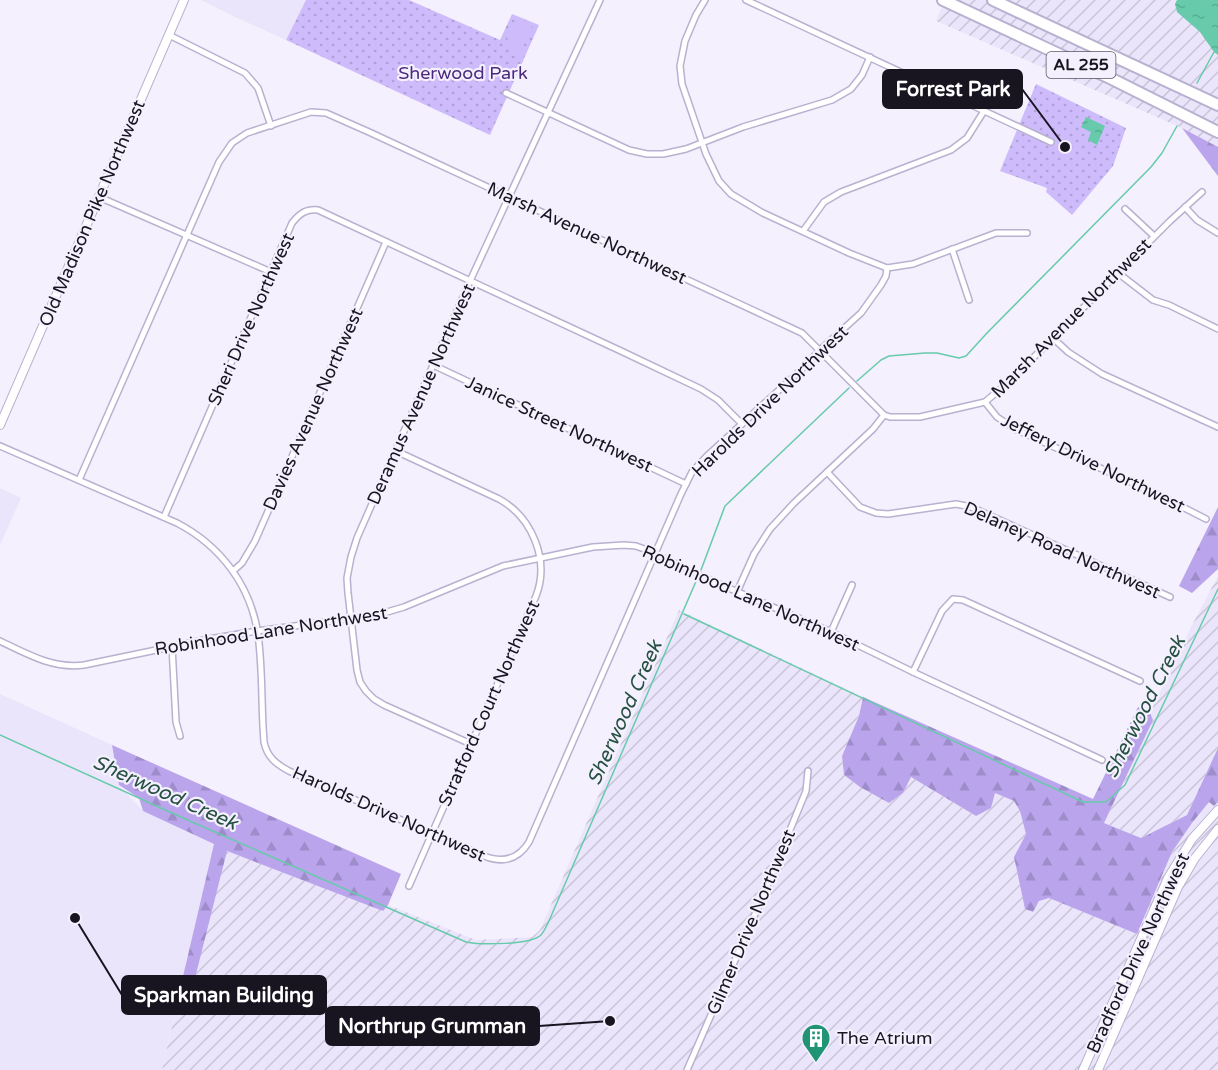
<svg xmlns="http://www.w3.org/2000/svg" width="1218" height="1070" font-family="'Varela Round',sans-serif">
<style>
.built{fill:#ebe5fc}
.industrial{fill:url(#industrial-furrows)}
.forest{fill:url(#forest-firs)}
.park{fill:url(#park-dots)}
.pitch{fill:#cebbfc}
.water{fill:url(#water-ripples)}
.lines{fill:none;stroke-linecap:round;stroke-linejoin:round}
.stream{stroke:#67caab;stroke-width:1.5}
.minor-casing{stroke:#b9b1d0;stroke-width:8}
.secondary-casing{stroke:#b9b1d0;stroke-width:10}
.motorway-casing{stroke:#b9b1d0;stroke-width:14}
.minor{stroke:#fff;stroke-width:5}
.secondary{stroke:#fff;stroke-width:8}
.motorway{stroke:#fff;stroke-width:10}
.labels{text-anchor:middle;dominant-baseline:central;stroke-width:4.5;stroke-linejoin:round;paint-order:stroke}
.shield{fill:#f4f0fd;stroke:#5a5762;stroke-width:1.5}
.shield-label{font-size:16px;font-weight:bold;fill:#181520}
.park-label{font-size:18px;fill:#4b2a7d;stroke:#f4f0fd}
.street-label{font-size:18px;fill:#181520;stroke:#f4f0fd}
.poi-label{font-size:18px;fill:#181520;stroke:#f4f0fd;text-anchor:start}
.water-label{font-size:20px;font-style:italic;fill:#255042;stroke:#f4f0fd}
.leader{fill:none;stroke:#181520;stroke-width:2}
.callout-dot{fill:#181520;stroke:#f4f0fd;stroke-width:2}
.callout{fill:#181520;stroke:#181520;stroke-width:2}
.callout-label{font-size:20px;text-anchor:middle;font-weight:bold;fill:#fff}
</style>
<defs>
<pattern id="industrial-furrows" width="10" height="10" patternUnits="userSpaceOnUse" patternTransform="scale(1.5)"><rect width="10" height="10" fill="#ebe5fc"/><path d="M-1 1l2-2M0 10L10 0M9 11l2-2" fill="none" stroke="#c9c4d8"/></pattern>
<pattern id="forest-firs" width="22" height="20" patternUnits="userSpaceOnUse" patternTransform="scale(1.5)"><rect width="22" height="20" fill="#baa4ec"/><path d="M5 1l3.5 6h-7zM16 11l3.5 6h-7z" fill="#9f8cca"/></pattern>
<pattern id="park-dots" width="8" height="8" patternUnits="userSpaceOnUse" patternTransform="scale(1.5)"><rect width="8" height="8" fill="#cebbfc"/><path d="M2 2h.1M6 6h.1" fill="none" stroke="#b0a0d8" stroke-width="1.8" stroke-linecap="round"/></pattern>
<pattern id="water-ripples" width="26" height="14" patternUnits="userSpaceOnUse" patternTransform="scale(1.5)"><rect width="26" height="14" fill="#67caab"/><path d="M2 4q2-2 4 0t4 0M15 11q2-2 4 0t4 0" fill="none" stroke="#59ad93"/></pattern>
</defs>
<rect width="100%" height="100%" fill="#f4f0fd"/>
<!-- built -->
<g class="built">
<path d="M201,0H306L286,40L233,16Z"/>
<path d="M0,488L21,498L0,545Z"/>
<path d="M0,694L112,745L119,785L143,811L214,843L162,1070H0Z"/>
</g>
<!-- industrial -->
<g class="industrial">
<path d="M945,0H1218V147L1182,128L936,21Z"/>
<path d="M1218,576V748L1187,815L1141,838L1104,823L1153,720L1150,713L1190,629Z"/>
<path d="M679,610L863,697L859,716L842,756L844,775L860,787L889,803L903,793L911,777L976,816L995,793L1014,801L1020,810L1026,834L1014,857L1025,908L1032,912L1039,901L1049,898L1137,934L1172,852L1192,823L1210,801L1214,806L1218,802V1070H162L214,843L226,851L382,910L388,905L476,940L532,937L540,930Z"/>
</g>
<!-- forest -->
<g class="forest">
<path d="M1182,128L1218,147V176Z"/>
<path d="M1218,507V569L1192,593L1179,586Z"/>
<path d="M863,697L1093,799L1138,707L1150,713L1153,720L1104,823L1141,838L1187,815L1218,748V802L1214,806L1209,802L1192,823L1172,852L1137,934L1049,898L1039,901L1033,912L1025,909L1014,857L1026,834L1020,811L1014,801L995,793L991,808L976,816L911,777L903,793L889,803L860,787L844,775L842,756L859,716Z"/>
<path d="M112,745L401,874L388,905L383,911L227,851L192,990L181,985L214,844L143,811L139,798L119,785Z"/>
</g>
<!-- park -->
<g class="park">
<path d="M306,0H409L500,40L512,14L539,25L490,135L286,40Z"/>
<path d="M1036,84L1126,128L1113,166L1072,215L1046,192L1047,188L1000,171Z"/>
</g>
<!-- pitch -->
<path class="pitch" d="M518,17L533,24L520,54L504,46Z"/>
<!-- water -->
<g class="water">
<path d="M1177,0H1218V55L1214,52L1200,32L1177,12L1175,4Z"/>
<path d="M1086,117L1105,126L1097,145L1088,140L1091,132L1081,127Z"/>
</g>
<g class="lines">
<!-- stream -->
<g class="stream">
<path d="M1197,83L1214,52"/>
<path d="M857,381L881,360L889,356L925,353H937L959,358L966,356L987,333L1151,167L1162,153L1177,126"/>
<path d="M701,570L725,506L849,388"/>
<path d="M684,614L1083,802H1106L1125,785L1218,589"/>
<path d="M0,735L183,818L466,942C480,945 531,945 541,935C546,929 549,921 552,914L697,579"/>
</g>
<!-- minor casing -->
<g class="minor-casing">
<g id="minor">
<path d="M705,0L696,15L685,41L680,66L682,84L706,154L719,181L731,194L763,213L849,253L887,268L913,264L996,233H1027"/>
<path d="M746,0L1051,142"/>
<path d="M169,35L245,73L258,88L271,126"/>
<path d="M506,93L629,150L647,154H663L686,149L743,127L832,100L851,89L862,75L870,57"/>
<path d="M99,197L271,272"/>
<path d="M1185,207L1197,220L1218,233"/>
<path d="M1125,209L1154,236"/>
<path d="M803,231L824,202L841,192L951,150L967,138L984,111"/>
<path d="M952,249L969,300"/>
<path d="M1118,273L1153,300L1169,305L1218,329"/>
<path d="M1053,338L1068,352L1102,374L1218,427"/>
<path d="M433,365L686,484"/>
<path d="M985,402L997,417L1015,429L1161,496L1206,519"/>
<path d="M0,446L177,523C221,546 251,586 258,635C263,670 261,707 264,742C267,757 276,764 289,771L484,856C502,863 518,860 529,842L681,494L692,472L707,456L803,368L820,350L861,313L881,285L886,276L887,268"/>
<path d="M396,451L499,499C532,517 550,560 536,596L409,886"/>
<path d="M827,472L860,507L876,513L888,514L956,504L971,507L1170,597"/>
<path d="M79,480L219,162L232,143L247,133L311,112L326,113L369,132L802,333L884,415L890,417H920L985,402L1011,380L1170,221L1202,192"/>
<path d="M164,517L292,223C300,213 306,209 318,210L621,351L701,389L718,400L742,424"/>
<path d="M233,571L242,563L255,541L386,242"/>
<path d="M737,592L754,554L770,529L794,503L873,429L884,415"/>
<path d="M831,632L852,585"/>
<path d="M0,641C27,654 53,669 84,665L209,639L257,631L377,615L404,607L503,566L593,547L624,545L636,546L647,550L710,580L831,632L913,672L1102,760"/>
<path d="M172,646L176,722L180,736"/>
<path d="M913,672L942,611L953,599L963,600L1140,681"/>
<path d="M471,744L384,705L374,699L366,691L360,682L357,670L348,593L347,578L351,557L357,538L470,281L600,0"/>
<path d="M687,1070L762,898L806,791L808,771"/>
</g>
</g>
<!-- secondary casing -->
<g class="secondary-casing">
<g id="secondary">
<path d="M0,425L184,0"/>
<path d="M1083,1070L1168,878L1192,839L1218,810"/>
<path d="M1098,1070L1178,887L1195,858L1218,829"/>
</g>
</g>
<!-- motorway casing -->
<g class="motorway-casing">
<g id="motorway">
<path d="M943,0L1112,79L1218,132"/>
<path d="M993,0L1218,105"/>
</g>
</g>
<!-- minor -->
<use href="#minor" class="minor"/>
<!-- secondary -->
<use href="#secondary" class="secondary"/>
<!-- motorway -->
<use href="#motorway" class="motorway"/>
</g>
<!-- icons -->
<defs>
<g id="building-pin" transform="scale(1.5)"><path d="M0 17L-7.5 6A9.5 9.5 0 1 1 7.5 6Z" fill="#219476" stroke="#f4f0fd"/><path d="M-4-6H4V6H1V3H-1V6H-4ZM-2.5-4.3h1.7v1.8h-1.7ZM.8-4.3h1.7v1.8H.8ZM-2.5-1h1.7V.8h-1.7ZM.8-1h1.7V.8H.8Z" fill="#fff"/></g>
</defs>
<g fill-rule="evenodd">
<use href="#building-pin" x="816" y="1038"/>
</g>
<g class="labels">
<!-- shield labels -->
<rect class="shield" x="1046.5" y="52" width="69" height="26" rx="4.5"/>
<g class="shield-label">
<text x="1081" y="65">AL 255</text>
</g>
<!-- park labels -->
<g class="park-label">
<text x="463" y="73">Sherwood Park</text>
</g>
<!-- street labels -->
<g class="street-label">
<text transform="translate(92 213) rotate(-67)">Old Madison Pike Northwest</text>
<text transform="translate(587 233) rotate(25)">Marsh Avenue Northwest</text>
<text transform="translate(1071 318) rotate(-45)">Marsh Avenue Northwest</text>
<text transform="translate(251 319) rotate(-66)">Sheri Drive Northwest</text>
<text transform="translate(421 394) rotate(-66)">Deramus Avenue Northwest</text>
<text transform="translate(770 401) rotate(-44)">Harolds Drive Northwest</text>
<text transform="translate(313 409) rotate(-66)">Davies Avenue Northwest</text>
<text transform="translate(559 424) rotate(25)">Janice Street Northwest</text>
<text transform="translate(1093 463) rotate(26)">Jeffery Drive Northwest</text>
<text transform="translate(1062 550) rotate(24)">Delaney Road Northwest</text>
<text transform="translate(751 598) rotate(24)">Robinhood Lane Northwest</text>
<text transform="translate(271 631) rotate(-9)">Robinhood Lane Northwest</text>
<text transform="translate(489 703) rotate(-66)">Stratford Court Northwest</text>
<text transform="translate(389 814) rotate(24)">Harolds Drive Northwest</text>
<text transform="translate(751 922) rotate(-67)">Gilmer Drive Northwest</text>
<text transform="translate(1138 953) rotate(-65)">Bradford Drive Northwest</text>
</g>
<!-- poi labels -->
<g class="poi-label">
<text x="837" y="1038">The Atrium</text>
</g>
<!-- water labels -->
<g class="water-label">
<text transform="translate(1145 707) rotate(-63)">Sherwood Creek</text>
<text transform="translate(625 713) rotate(-66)">Sherwood Creek</text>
<text transform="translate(165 793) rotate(24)">Sherwood Creek</text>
</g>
</g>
<!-- callouts -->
<path class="leader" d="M1065 147L1022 89M75 918L122 995M610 1021L539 1026"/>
<g class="callout-dot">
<circle cx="1065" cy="147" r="6"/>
<circle cx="75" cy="918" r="6"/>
<circle cx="610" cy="1021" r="6"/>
</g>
<g class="callout">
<rect x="883" y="70" width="139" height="38" rx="6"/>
<rect x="122" y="976" width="204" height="38" rx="6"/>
<rect x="326" y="1007" width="213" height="38" rx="6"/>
</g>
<g class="callout-label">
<text x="953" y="96">Forrest Park</text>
<text x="224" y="1002">Sparkman Building</text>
<text x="432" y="1033">Northrup Grumman</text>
</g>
</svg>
